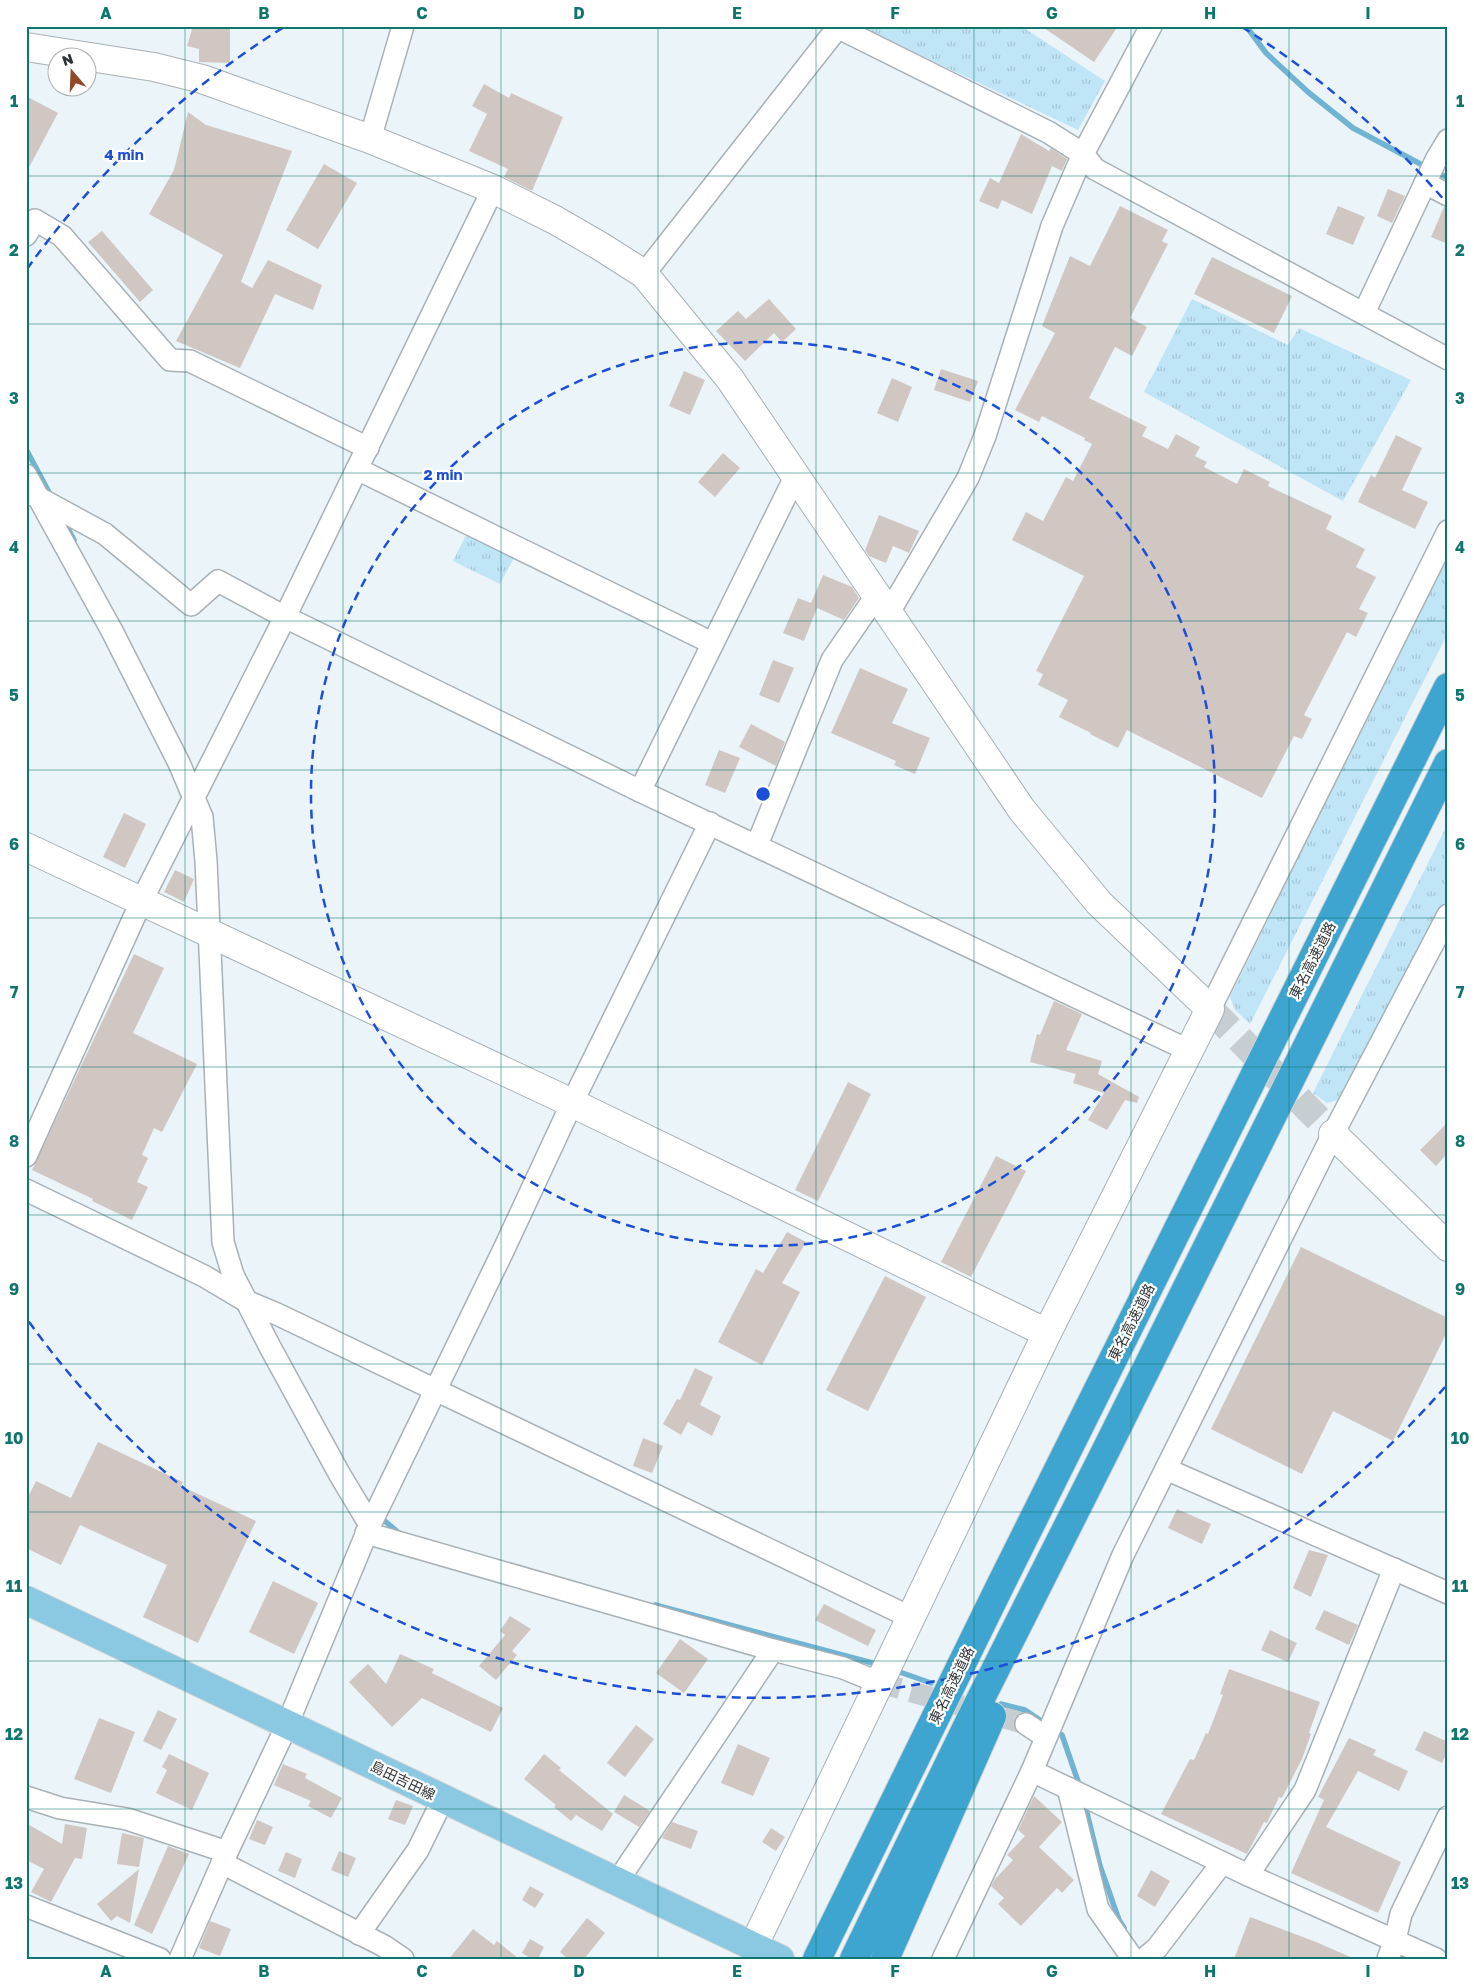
<svg xmlns="http://www.w3.org/2000/svg" width="1474" height="1985" font-family="'Golos Text','Noto Sans JP',sans-serif">
<style>
.grass{fill:url(#grass-tufts)}
.lines{fill:none;stroke-linecap:round;stroke-linejoin:round}
.stream{stroke:#71b3d2;stroke-width:5.5}
.building{fill:#d0c7c3}
.minor-tunnel{stroke:#c6ced2;stroke-width:21;stroke-dasharray:21 11;stroke-linecap:butt}
.tertiary-tunnel{stroke:#c6ced2;stroke-width:28;stroke-dasharray:28 14;stroke-linecap:butt}
.minor-casing{stroke:#a8b1b6;stroke-width:24}
.tertiary-casing{stroke:#a8b1b6;stroke-width:30}
.primary-casing{stroke:#d1d2d3;stroke-width:30}
.motorway-casing{stroke:#d1d2d3;stroke-width:30}
.minor{stroke:#fff;stroke-width:21}
.tertiary{stroke:#fff;stroke-width:28}
.primary{stroke:#8bc9e3;stroke-width:28}
.motorway{stroke:#3da5d0;stroke-width:28}
.grid{fill:none;stroke:#0f766e;stroke-width:1;stroke-opacity:0.55}
.ring{fill:none;stroke:#1d4ed8;stroke-width:2.5;stroke-dasharray:9 6}
.labels{text-anchor:middle;dominant-baseline:central;stroke-width:4.5;stroke-linejoin:round;paint-order:stroke}
.street-label{font-size:14px;fill:#303436;stroke:#fff}
.centre{fill:#1d4ed8;stroke:#fff;stroke-width:2.5}
.ring-label{font-size:15px;text-anchor:middle;font-weight:bold;fill:#1d4ed8;stroke:#fff;stroke-width:4.5;stroke-linejoin:round;paint-order:stroke}
.neatline{fill:none;stroke:#0f766e;stroke-width:2}
.grid-label{font-size:16px;text-anchor:middle;font-weight:bold;fill:#0f766e}
</style>
<defs>
<pattern id="grass-tufts" width="24" height="20" patternUnits="userSpaceOnUse" patternTransform="scale(1.25)"><rect width="24" height="20" fill="#c0e5f7"/><path d="M3 7l-1-3M5 7V3M7 7l1-3M15 17l-1-3M17 17v-4M19 17l1-3" fill="none" stroke="#a5c5d4"/></pattern>
</defs>
<rect width="100%" height="100%" fill="#ebf4f9"/>
<!-- grass -->
<g class="grass">
<path d="M859,26H1021L1105,81L1078,130Z"/>
<path d="M1192,299L1288,345L1299,328L1411,380L1343,501L1144,392Z"/>
<path d="M467,533L515,556L500,584L453,561Z"/>
<path d="M1448,554V633L1250,1024L1235,1010L1230,997Z"/>
<path d="M1448,823V896L1345,1098L1327,1103L1313,1093Z"/>
</g>
<g class="lines">
<!-- stream -->
<g class="stream">
<path d="M1246,26L1266,53L1308,92L1353,128L1428,168"/>
<path d="M1436,172L1448,178"/>
<path d="M26,449L52,498"/>
<path d="M63,519L74,540"/>
<path d="M379,1516L400,1534"/>
<path d="M655,1605L880,1665"/>
<path d="M894,1670L931,1683"/>
<path d="M1001,1704L1025,1710L1062,1735L1080,1787"/>
<path d="M1084,1801L1100,1866L1119,1920L1124,1928"/>
</g>
</g>
<!-- building -->
<g class="building">
<path d="M193,26H230V63L199,62V49L187,46Z"/>
<path d="M1041,26H1118L1094,62Z"/>
<path d="M484,84L509,98L511,93L563,117L532,191L504,177L508,169L469,151L487,114L472,106Z"/>
<path d="M26,96L58,113L26,173Z"/>
<path d="M188,112L206,125L292,151L241,282L252,288L268,260L322,285L313,310L275,294L240,368L176,341L223,255L149,214L174,170Z"/>
<path d="M1021,134L1049,151L1051,148L1067,159L1062,171L1052,166L1032,214L1002,200L998,209L979,201L990,178L999,183Z"/>
<path d="M324,164L357,183L318,249L286,230Z"/>
<path d="M1388,189L1405,196L1392,223L1377,216Z"/>
<path d="M1120,206L1168,230L1162,241L1168,244L1130,318L1147,327L1132,356L1115,347L1089,398L1147,427L1142,436L1168,449L1176,434L1200,447L1195,456L1207,462L1204,467L1237,484L1244,469L1270,482L1268,486L1332,516L1326,529L1365,549L1356,567L1376,577L1359,609L1368,613L1356,637L1347,632L1304,715L1312,719L1302,739L1294,736L1262,798L1127,730L1118,748L1090,734L1091,733L1059,717L1068,700L1038,685L1043,674L1036,671L1084,576L1012,540L1026,512L1043,521L1066,477L1073,481L1092,444L1084,440L1085,438L1042,416L1039,422L1015,410L1055,333L1042,326L1070,256L1090,266Z"/>
<path d="M1338,206L1365,217L1353,245L1326,234Z"/>
<path d="M1444,207H1448V244L1431,237Z"/>
<path d="M102,231L153,290L140,302L88,242Z"/>
<path d="M1212,257L1292,296L1274,333L1194,294Z"/>
<path d="M769,299L796,329L782,342L774,333L745,361L716,331L738,311L746,319Z"/>
<path d="M941,369L978,381L970,402L934,390Z"/>
<path d="M684,371L705,380L690,415L669,406Z"/>
<path d="M892,378L912,387L898,422L877,413Z"/>
<path d="M1396,435L1422,448L1402,490L1428,502L1415,529L1358,502L1371,475L1375,478Z"/>
<path d="M723,453L740,468L715,497L698,482Z"/>
<path d="M879,515L919,531L909,553L893,546L886,563L869,556L865,550Z"/>
<path d="M823,575L852,587L859,598L844,620L817,608L804,641L783,633L798,598L811,603Z"/>
<path d="M773,660L794,668L779,703L759,695Z"/>
<path d="M860,668L908,689L892,723L930,738L915,774L894,765L896,761L831,733Z"/>
<path d="M751,724L785,742L776,766L739,747Z"/>
<path d="M719,750L740,758L725,793L705,785Z"/>
<path d="M124,813L146,824L125,868L103,857Z"/>
<path d="M175,870L194,879L184,902L164,892Z"/>
<path d="M134,954L164,968L133,1033L197,1064L162,1132L154,1128L142,1155L148,1158L137,1182L148,1187L132,1220L92,1201L93,1199L32,1170Z"/>
<path d="M1054,1001L1082,1014L1066,1050L1102,1061L1098,1074L1139,1097L1137,1103L1125,1100L1107,1130L1088,1120L1104,1093L1073,1083L1076,1074L1030,1062L1037,1034L1040,1035Z"/>
<path d="M848,1082L871,1094L818,1201L795,1190Z"/>
<path d="M1448,1122V1153L1436,1166L1420,1150Z"/>
<path d="M996,1156L1026,1171L971,1277L941,1262Z"/>
<path d="M787,1232L806,1242L782,1283L800,1292L762,1365L718,1342L756,1269L763,1273Z"/>
<path d="M1301,1247L1448,1318V1330L1393,1441L1333,1411L1302,1474L1211,1429Z"/>
<path d="M885,1276L926,1297L868,1411L826,1390Z"/>
<path d="M695,1368L713,1377L700,1405L721,1416L712,1436L688,1422L681,1435L663,1424L677,1399L680,1400Z"/>
<path d="M643,1438L663,1446L652,1473L633,1466Z"/>
<path d="M98,1442L183,1482L181,1486L256,1521L198,1643L143,1617L167,1565L80,1525L61,1565L26,1548V1501L36,1481L71,1498Z"/>
<path d="M1177,1509L1211,1524L1202,1544L1168,1528Z"/>
<path d="M1309,1550L1328,1555L1311,1597L1293,1588Z"/>
<path d="M273,1581L318,1603L294,1654L249,1632Z"/>
<path d="M824,1604L876,1630L868,1646L815,1620Z"/>
<path d="M1324,1610L1358,1625L1349,1645L1315,1629Z"/>
<path d="M510,1616L531,1629L512,1651L517,1655L496,1680L479,1666L505,1635L500,1631Z"/>
<path d="M1270,1630L1297,1643L1288,1662L1261,1650Z"/>
<path d="M680,1639L708,1659L684,1693L656,1673Z"/>
<path d="M400,1654L434,1669L432,1673L503,1708L491,1732L422,1698L392,1727L349,1682L368,1664L386,1684Z"/>
<path d="M1229,1669L1320,1702L1309,1733L1311,1734L1302,1759L1282,1798L1279,1797L1267,1823L1264,1822L1247,1854L1161,1814L1190,1759L1194,1760L1206,1733L1208,1734L1223,1695L1220,1694Z"/>
<path d="M158,1710L177,1719L161,1750L143,1741Z"/>
<path d="M99,1718L135,1732L111,1793L74,1779Z"/>
<path d="M636,1725L654,1739L625,1777L607,1763Z"/>
<path d="M1424,1731L1448,1742V1750L1442,1763L1415,1750Z"/>
<path d="M1349,1738L1376,1750L1373,1755L1408,1771L1399,1791L1358,1771L1326,1827L1401,1862L1378,1913L1291,1873L1324,1800L1318,1797Z"/>
<path d="M738,1744L770,1758L753,1796L721,1783Z"/>
<path d="M169,1754L209,1773L192,1810L156,1793L167,1770L162,1767Z"/>
<path d="M544,1754L561,1768L559,1770L613,1814L602,1831L576,1815L571,1821L554,1807L556,1805L524,1779Z"/>
<path d="M283,1764L307,1774L305,1778L342,1798L331,1818L308,1806L311,1801L274,1785Z"/>
<path d="M624,1795L650,1811L639,1827L614,1812Z"/>
<path d="M1034,1796L1062,1822L1039,1847L1074,1880L1062,1893L1057,1888L1021,1926L998,1904L1004,1898L991,1886L995,1879L1013,1860L1007,1855L1025,1836L1018,1830Z"/>
<path d="M396,1800L413,1806L405,1825L388,1819Z"/>
<path d="M257,1820L273,1827L265,1845L249,1839Z"/>
<path d="M672,1822L698,1831L691,1849L662,1838Z"/>
<path d="M26,1823L62,1844L65,1824L87,1828L82,1859L75,1858L51,1902L31,1892L44,1869L26,1860Z"/>
<path d="M771,1828L785,1837L776,1851L762,1842Z"/>
<path d="M122,1833L144,1838L139,1867L117,1864Z"/>
<path d="M168,1846L189,1854L152,1934L134,1925Z"/>
<path d="M339,1851L356,1858L348,1877L331,1870Z"/>
<path d="M286,1852L302,1859L295,1878L278,1871Z"/>
<path d="M139,1869L130,1923L117,1916L111,1921L97,1904Z"/>
<path d="M1151,1870L1170,1881L1155,1907L1137,1896Z"/>
<path d="M530,1886L544,1894L535,1908L522,1900Z"/>
<path d="M1250,1917L1316,1942L1355,1959H1234Z"/>
<path d="M587,1918L605,1933L584,1959H568L560,1952Z"/>
<path d="M210,1921L231,1929L220,1956L199,1948Z"/>
<path d="M473,1929L494,1945L497,1941L519,1959H449Z"/>
<path d="M530,1939L544,1947L538,1959H532L522,1953Z"/>
</g>
<g class="lines">
<!-- minor-tunnel -->
<path class="minor-tunnel" d="M880,1683L1026,1724"/>
<!-- tertiary-tunnel -->
<path class="tertiary-tunnel" d="M1210,1009L1333,1134"/>
<!-- minor casing -->
<g class="minor-casing">
<g id="minor">
<path d="M835,26L1048,132L1083,154L1095,169L1448,359"/>
<path d="M370,139L403,26"/>
<path d="M1425,183L1448,195"/>
<path d="M26,235L35,220L62,236L170,360L190,361L368,448"/>
<path d="M644,274L839,26"/>
<path d="M1364,313L1436,160L1448,140"/>
<path d="M357,469L712,643"/>
<path d="M26,475L112,631L179,763L202,817L206,861L223,1242L233,1275L270,1347L340,1475L370,1525"/>
<path d="M26,491L105,534L191,605L218,581L285,617L640,791L1188,1050"/>
<path d="M888,614L968,478L985,436L1052,226L1083,154L1151,26"/>
<path d="M640,791L796,475"/>
<path d="M757,845L832,660L876,596"/>
<path d="M1210,1009L1448,531"/>
<path d="M26,1156L141,902L285,617L493,189"/>
<path d="M26,1190L204,1276L246,1301L279,1315L912,1618"/>
<path d="M1166,1469L1448,1593"/>
<path d="M366,1533L773,1650L843,1668L880,1683"/>
<path d="M1026,1724L1046,1737"/>
<path d="M1032,1771L1248,1875L1436,1959"/>
<path d="M1068,1788L1098,1909L1133,1959"/>
<path d="M26,1797L60,1808L127,1819L227,1852"/>
<path d="M222,1863L384,1946L403,1959"/>
<path d="M1248,1875L1305,1790L1394,1569"/>
<path d="M617,1882L773,1650"/>
<path d="M26,1906L160,1959"/>
<path d="M359,1934L418,1850L443,1799"/>
<path d="M180,1959L227,1852L287,1725L370,1525L504,1249L572,1103L710,823"/>
<path d="M943,1959L1032,1771L1123,1555L1333,1134L1448,915"/>
<path d="M1144,1959L1157,1948L1222,1863"/>
<path d="M1388,1959L1395,1940L1401,1914L1448,1817"/>
</g>
</g>
<!-- tertiary casing -->
<g class="tertiary-casing">
<g id="tertiary">
<path d="M26,47L154,67L202,79L370,139L493,189L555,220L600,246L644,274L730,379L1022,810L1099,903L1210,1009L1047,1333L753,1947"/>
<path d="M26,847L572,1103L1047,1333"/>
<path d="M1333,1134L1448,1247"/>
</g>
</g>
<!-- primary casing -->
<g class="primary-casing">
<path id="primary" d="M26,1600L780,1959"/>
</g>
<!-- motorway casing -->
<g class="motorway-casing">
<g id="motorway">
<path d="M817,1959L1000,1586L1448,687"/>
<path d="M854,1959L973,1714L1107,1448L1448,763"/>
<path d="M885,1959L992,1716"/>
</g>
</g>
<!-- minor -->
<use href="#minor" class="minor"/>
<!-- tertiary -->
<use href="#tertiary" class="tertiary"/>
<!-- primary -->
<use href="#primary" class="primary"/>
<!-- motorway -->
<use href="#motorway" class="motorway"/>
</g>
<!-- grid -->
<path class="grid" d="M185,26V1959M343,26V1959M501,26V1959M658,26V1959M816,26V1959M974,26V1959M1131,26V1959M1289,26V1959M26,176H1448M26,324H1448M26,473H1448M26,621H1448M26,770H1448M26,918H1448M26,1067H1448M26,1215H1448M26,1364H1448M26,1512H1448M26,1661H1448M26,1809H1448"/>
<!-- distance rings -->
<g class="ring">
<circle cx="763" cy="794" r="452"/>
<path d="M1445 1387A904 904 0 0 1 27 1319M27 269A904 904 0 0 1 284 27M1242 27A904 904 0 0 1 1445 201"/>
</g>
<g class="labels">
<!-- street labels -->
<g class="street-label">
<text transform="translate(1312 960) rotate(-63)">東名高速道路</text>
<text transform="translate(1131 1322) rotate(-63)">東名高速道路</text>
<text transform="translate(951 1685) rotate(-64)">東名高速道路</text>
<text transform="translate(403 1780) rotate(26)">島田吉田線</text>
</g>
</g>
<circle cx="763" cy="794" r="8" class="centre"/>
<g class="ring-label">
<text x="124" y="160">4 min</text>
<text x="443" y="480">2 min</text>
</g>
<!-- border -->
<rect width="1474" height="1985" fill="none" stroke="#ffffff" stroke-width="55"/>
<!-- north arrow -->
<g transform="translate(72 72) rotate(341)"><circle r="24" fill="#ffffff" stroke="#acaeaf"/>
<path d="M0-4L9 19L0 12L-9 19Z" fill="#904827"/>
<text y="-8" font-size="14" font-weight="bold" text-anchor="middle" fill="#303436">N</text>
</g>
<rect x="28" y="28" width="1418" height="1930" class="neatline"/>
<g class="grid-label">
<text x="106" y="19">A</text>
<text x="264" y="19">B</text>
<text x="422" y="19">C</text>
<text x="579" y="19">D</text>
<text x="737" y="19">E</text>
<text x="895" y="19">F</text>
<text x="1052" y="19">G</text>
<text x="1210" y="19">H</text>
<text x="1368" y="19">I</text>
<text x="14" y="107">1</text>
<text x="1460" y="107">1</text>
<text x="14" y="256">2</text>
<text x="1460" y="256">2</text>
<text x="14" y="404">3</text>
<text x="1460" y="404">3</text>
<text x="14" y="553">4</text>
<text x="1460" y="553">4</text>
<text x="14" y="701">5</text>
<text x="1460" y="701">5</text>
<text x="14" y="850">6</text>
<text x="1460" y="850">6</text>
<text x="14" y="998">7</text>
<text x="1460" y="998">7</text>
<text x="14" y="1147">8</text>
<text x="1460" y="1147">8</text>
<text x="14" y="1295">9</text>
<text x="1460" y="1295">9</text>
<text x="14" y="1444">10</text>
<text x="1460" y="1444">10</text>
<text x="14" y="1592">11</text>
<text x="1460" y="1592">11</text>
<text x="14" y="1740">12</text>
<text x="1460" y="1740">12</text>
<text x="14" y="1889">13</text>
<text x="1460" y="1889">13</text>
<text x="106" y="1977">A</text>
<text x="264" y="1977">B</text>
<text x="422" y="1977">C</text>
<text x="579" y="1977">D</text>
<text x="737" y="1977">E</text>
<text x="895" y="1977">F</text>
<text x="1052" y="1977">G</text>
<text x="1210" y="1977">H</text>
<text x="1368" y="1977">I</text>
</g>
</svg>
